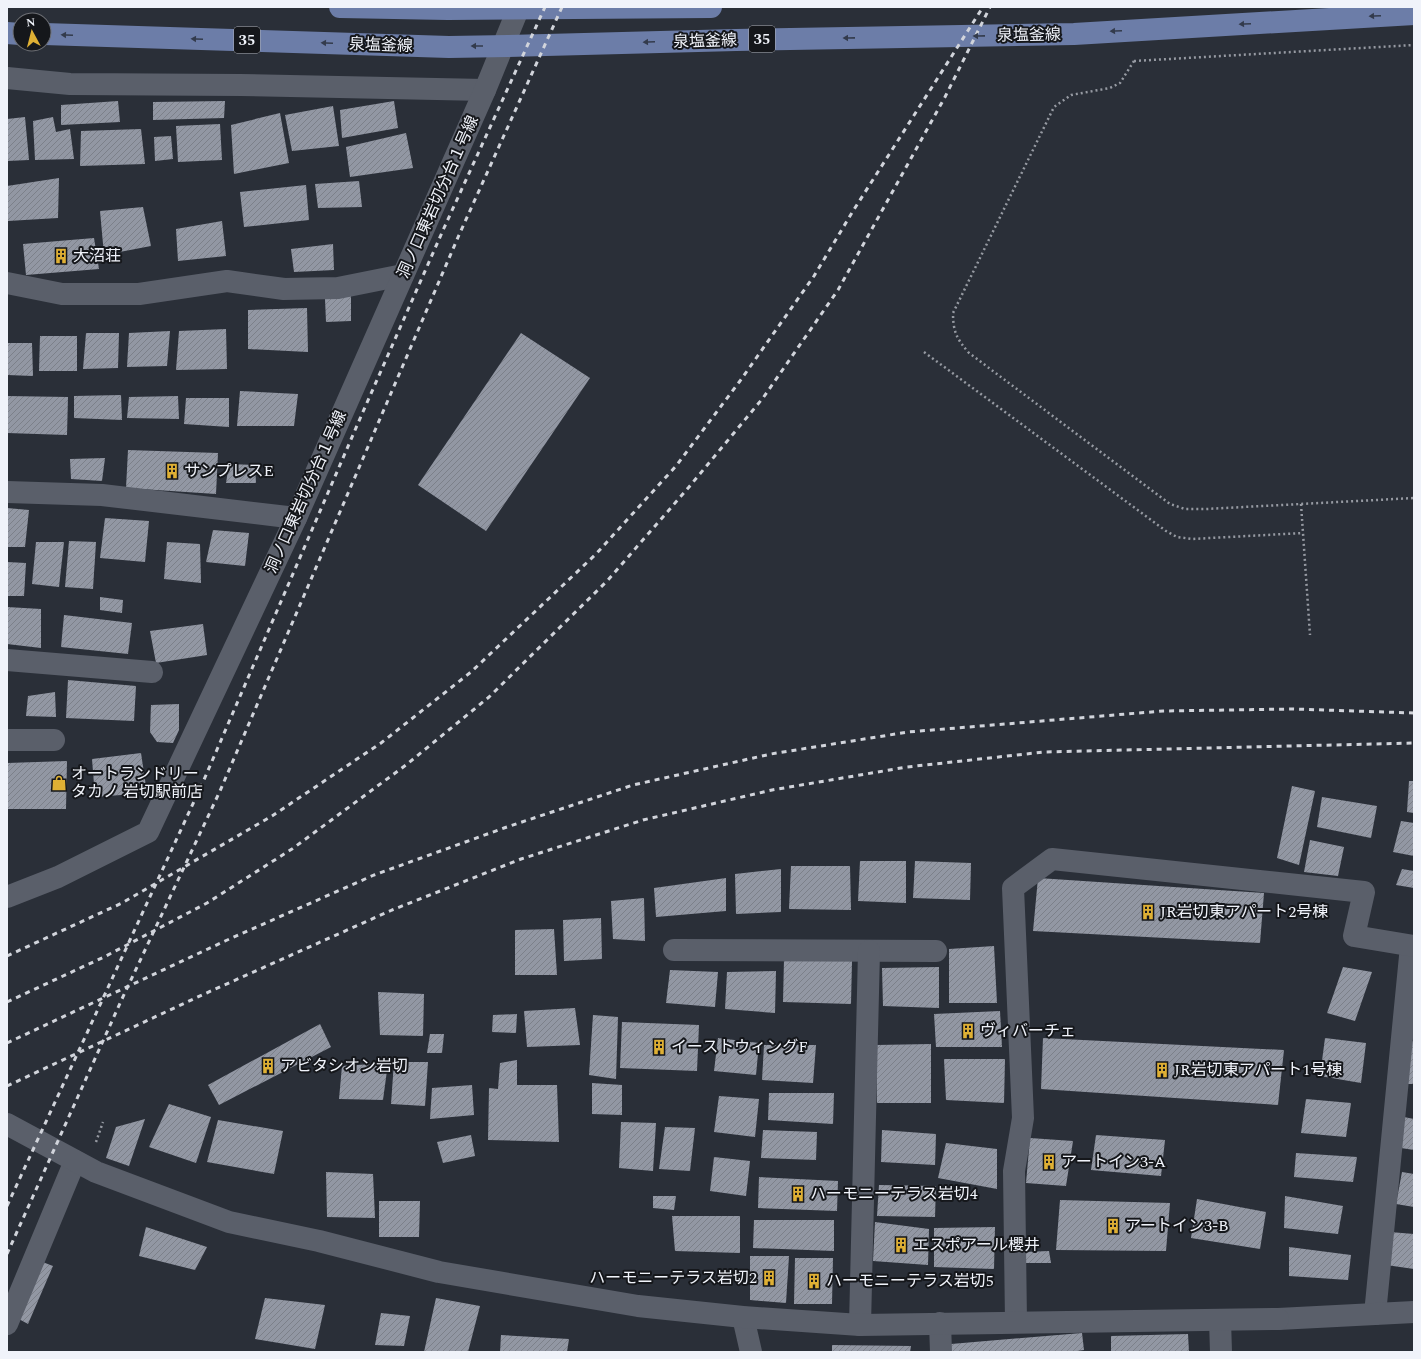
<svg xmlns="http://www.w3.org/2000/svg" width="1421" height="1359" font-family="Spectral,'Noto Sans JP',serif">
<style>
.building{fill:url(#building-hatch)}
.lines{fill:none;stroke-linecap:round;stroke-linejoin:round}
.path{stroke:#969aa2;stroke-width:2.5;stroke-dasharray:2 3;stroke-linecap:butt}
.street{stroke:#5a5f6a;stroke-width:22}
.secondary{stroke:#5a5f6a;stroke-width:22}
.primary{stroke:#6c7da8;stroke-width:22}
.rail{stroke:#d1d4db;stroke-width:3;stroke-dasharray:5 5;stroke-linecap:butt}
.oneway{fill:#333b4c}
.labels{text-anchor:middle;dominant-baseline:central;stroke-width:4;stroke-linejoin:round;paint-order:stroke}
.shield{fill:#15171b;stroke:#aeb1b7;stroke-width:1}
.shield-label{font-size:15px;font-weight:bold;fill:#f0f3fa}
.street-label{font-size:16px;fill:#f0f3fa;stroke:#15171b}
.poi-label{font-size:16px;fill:#f0f3fa;stroke:#15171b;text-anchor:start}
</style>
<defs>
<pattern id="building-hatch" width="6" height="6" patternUnits="userSpaceOnUse"><rect width="6" height="6" fill="#9297a3"/><path d="M-1 1l2-2M0 6l6-6M5 7l2-2" fill="none" stroke="#7c8089"/></pattern>
</defs>
<rect width="100%" height="100%" fill="#2a2f38"/>
<!-- building -->
<g class="building">
<path d="M118,101L120,122L61,125V105Z"/>
<path d="M225,101L224,118L153,120V102Z"/>
<path d="M394,101L398,128L342,138L340,110Z"/>
<path d="M333,106L339,146L292,151L285,115Z"/>
<path d="M280,113L289,163L234,174L231,125Z"/>
<path d="M25,117L29,160L7,161V119Z"/>
<path d="M53,117L56,132L70,129L74,159L35,160L33,121Z"/>
<path d="M220,124L222,160L178,162L176,126Z"/>
<path d="M141,129L145,164L80,166L81,131Z"/>
<path d="M406,133L413,168L350,177L346,147Z"/>
<path d="M171,136L173,159L155,161L154,137Z"/>
<path d="M59,178L58,218L8,221L7,186Z"/>
<path d="M359,181L362,207L318,208L315,184Z"/>
<path d="M306,185L309,220L244,227L240,192Z"/>
<path d="M143,207L151,246L104,255L100,211Z"/>
<path d="M222,221L226,256L178,261L176,229Z"/>
<path d="M94,238L99,269L26,275L23,244Z"/>
<path d="M333,244L334,270L294,272L291,249Z"/>
<path d="M351,296V321L326,322L325,299Z"/>
<path d="M307,308L308,352L248,349V310Z"/>
<path d="M226,329L227,369L176,370L179,331Z"/>
<path d="M170,331L167,366L127,367L129,333Z"/>
<path d="M86,333H119L118,368L83,369Z"/>
<path d="M521,333L590,378L486,531L418,485Z"/>
<path d="M40,336H77V371H39Z"/>
<path d="M7,343H32L33,376L7,375Z"/>
<path d="M240,391L298,394L294,426H237Z"/>
<path d="M121,395L122,420L74,418V396Z"/>
<path d="M7,396L68,397L67,435L7,433Z"/>
<path d="M178,396L179,419L127,418L129,397Z"/>
<path d="M186,398H229V427L184,424Z"/>
<path d="M128,450L218,453L216,494L126,488Z"/>
<path d="M105,458L102,481L71,479L70,459Z"/>
<path d="M229,464L255,465L256,483H226Z"/>
<path d="M7,508L29,510L25,547H7Z"/>
<path d="M105,518L149,521L145,562L100,558Z"/>
<path d="M213,530L249,533L245,566L206,562Z"/>
<path d="M69,541L96,542L93,589L65,587Z"/>
<path d="M36,542H64L59,587L32,584Z"/>
<path d="M167,542L200,544L201,583L164,579Z"/>
<path d="M7,562L26,563L24,596H7Z"/>
<path d="M100,597L123,600L122,613L100,610Z"/>
<path d="M7,607L41,609V648L7,644Z"/>
<path d="M64,615L132,623L128,654L61,647Z"/>
<path d="M203,624L207,655L156,663L150,631Z"/>
<path d="M68,680L136,686L134,721L66,718Z"/>
<path d="M55,692L56,717L26,716L28,696Z"/>
<path d="M179,704V730L173,743L157,742L150,732L151,705Z"/>
<path d="M141,753L147,793L95,797L92,759Z"/>
<path d="M67,761L66,809H7V763Z"/>
<path d="M1409,781H1414V813L1407,812Z"/>
<path d="M1292,786L1315,791L1299,865L1277,858Z"/>
<path d="M1322,797L1377,806L1371,838L1317,827Z"/>
<path d="M1401,821L1414,823V856L1393,852Z"/>
<path d="M1310,840L1344,847L1338,876L1304,872Z"/>
<path d="M860,861H906V903L858,901Z"/>
<path d="M915,861L971,863L970,900L913,898Z"/>
<path d="M791,866H850L851,910L789,909Z"/>
<path d="M781,869V912L736,914L735,874Z"/>
<path d="M1402,869L1414,871V888L1396,885Z"/>
<path d="M726,878V911L656,917L654,888Z"/>
<path d="M1038,878L1264,893L1260,943L1033,931Z"/>
<path d="M644,898L645,941L613,939L611,901Z"/>
<path d="M601,918L602,959L564,961L563,920Z"/>
<path d="M554,929L557,975H515V930Z"/>
<path d="M994,946L997,1003H949V949Z"/>
<path d="M784,959L852,961L851,1004L783,1002Z"/>
<path d="M939,967V1008L883,1006L882,968Z"/>
<path d="M1343,967L1372,972L1355,1021L1327,1013Z"/>
<path d="M670,970L718,972L715,1007L666,1003Z"/>
<path d="M776,971L775,1013L725,1009L727,972Z"/>
<path d="M378,992L424,994L423,1036L380,1035Z"/>
<path d="M575,1008L580,1045L527,1047L524,1011Z"/>
<path d="M1000,1011L1002,1047H936L934,1014Z"/>
<path d="M517,1014L516,1033L492,1032L493,1015Z"/>
<path d="M593,1015L618,1017L616,1079L589,1075Z"/>
<path d="M622,1022L699,1025L697,1071L620,1068Z"/>
<path d="M320,1024L331,1047L219,1105L208,1085Z"/>
<path d="M430,1034H444L442,1053H427Z"/>
<path d="M718,1038L759,1043L756,1075L714,1071Z"/>
<path d="M1043,1038L1284,1050L1278,1105L1041,1089Z"/>
<path d="M1325,1038L1366,1043L1361,1083L1320,1076Z"/>
<path d="M1411,1041H1414V1084H1407Z"/>
<path d="M931,1044V1103H877L876,1045Z"/>
<path d="M764,1045H816L813,1083L762,1080Z"/>
<path d="M944,1059H1005L1004,1103L946,1100Z"/>
<path d="M517,1060V1085H557L559,1142L488,1140L489,1088L498,1089L500,1063Z"/>
<path d="M394,1062H428L425,1106L391,1104Z"/>
<path d="M388,1063L383,1100L339,1099L342,1066Z"/>
<path d="M592,1083L622,1085V1115L592,1114Z"/>
<path d="M472,1085L474,1115L430,1119L432,1088Z"/>
<path d="M769,1093H834L833,1124L768,1120Z"/>
<path d="M719,1096L759,1099L755,1137L714,1132Z"/>
<path d="M1306,1099L1351,1103L1346,1137L1301,1133Z"/>
<path d="M169,1104L211,1117L196,1163L149,1147Z"/>
<path d="M1404,1117L1414,1119V1150L1401,1148Z"/>
<path d="M145,1119L129,1166L106,1158L116,1127Z"/>
<path d="M218,1120L283,1131L274,1174L207,1162Z"/>
<path d="M621,1122L656,1123L653,1171L619,1168Z"/>
<path d="M665,1127L695,1128L690,1171L659,1169Z"/>
<path d="M763,1130L817,1132L816,1160L761,1158Z"/>
<path d="M882,1130L936,1134L935,1165L881,1162Z"/>
<path d="M471,1135L475,1156L443,1163L437,1142Z"/>
<path d="M1096,1135L1165,1140L1161,1176L1091,1170Z"/>
<path d="M1030,1138L1073,1141L1066,1186L1026,1183Z"/>
<path d="M946,1143L997,1149V1189L938,1178Z"/>
<path d="M1296,1153L1357,1157L1353,1182L1294,1177Z"/>
<path d="M714,1157L750,1161L746,1196L710,1191Z"/>
<path d="M326,1172L373,1174L375,1218L327,1217Z"/>
<path d="M1402,1172L1414,1174V1207L1396,1204Z"/>
<path d="M759,1177L838,1181L837,1211L758,1208Z"/>
<path d="M879,1185L936,1186L935,1217L877,1216Z"/>
<path d="M653,1196H676L674,1210L653,1208Z"/>
<path d="M1285,1196L1343,1206L1338,1234L1284,1228Z"/>
<path d="M1197,1199L1266,1212L1260,1249L1191,1238Z"/>
<path d="M1060,1200L1170,1203L1166,1251L1056,1250Z"/>
<path d="M379,1201H420L419,1237H379Z"/>
<path d="M672,1216H740V1253L675,1251Z"/>
<path d="M754,1220H834V1251L753,1248Z"/>
<path d="M875,1222L929,1229L928,1265L873,1261Z"/>
<path d="M146,1227L207,1247L195,1270L139,1256Z"/>
<path d="M995,1227L994,1269L934,1267V1228Z"/>
<path d="M1390,1232L1414,1234V1269L1386,1265Z"/>
<path d="M1289,1247L1351,1255L1348,1280L1289,1276Z"/>
<path d="M1049,1251L1051,1263H1024V1252Z"/>
<path d="M750,1256H789L786,1303L750,1300Z"/>
<path d="M795,1258H833L832,1304H794Z"/>
<path d="M40,1261L53,1266L28,1324L17,1318Z"/>
<path d="M265,1298L325,1305L315,1349L255,1339Z"/>
<path d="M436,1298L480,1306L468,1352H424Z"/>
<path d="M381,1313L410,1316L404,1346L375,1345Z"/>
<path d="M1082,1333L1084,1350L1070,1352H951V1344Z"/>
<path d="M1188,1334L1189,1352H1111V1336Z"/>
<path d="M501,1335L569,1339L567,1352H500Z"/>
<path d="M832,1345L911,1346L910,1352H832Z"/>
</g>
<g class="lines">
<!-- path -->
<g class="path">
<path d="M1134,61L1120,83L1110,88L1071,95L1054,107L953,313C953,332 957,339 969,353L1170,504L1185,509H1206L1414,498"/>
<path d="M1134,61L1414,45"/>
<path d="M924,352L1166,531L1177,537L1192,539L1303,533"/>
<path d="M1301,504L1310,635"/>
<path d="M96,1142L103,1122"/>
</g>
<!-- street -->
<g class="street">
<path d="M7,78L70,84L240,85L485,90"/>
<path d="M7,283L62,294H139L227,281L284,289L338,288L403,275"/>
<path d="M7,492L102,495L296,518"/>
<path d="M7,660L152,672"/>
<path d="M7,740H54"/>
<path d="M7,897L58,877L148,832L296,518L485,90L519,7"/>
<path d="M674,950L936,951"/>
<path d="M1375,1314L1411,946"/>
<path d="M743,1317L751,1352"/>
<path d="M1278,1319L1414,1312"/>
<path d="M1220,1320L1221,1352"/>
<path d="M1016,1322L1014,1171L1023,1118L1013,888L1052,859L1364,892L1354,936L1414,946"/>
<path d="M940,1323L941,1352"/>
<path d="M7,1324L75,1161"/>
<path d="M860,1325L869,951"/>
</g>
<!-- secondary -->
<path class="secondary" d="M7,1124L96,1172L229,1222L319,1241L439,1272L638,1306L743,1317L860,1325L1278,1319"/>
<!-- primary -->
<g class="primary">
<path d="M340,7L448,9L711,7"/>
<path d="M7,33L20,34"/>
<path d="M44,34L449,47L508,46L736,40L1074,34L1414,14"/>
</g>
<!-- rail -->
<g class="rail">
<path d="M7,956L122,903L272,816L381,743L471,672L596,554L676,466L740,381L814,276L853,211L983,7"/>
<path d="M7,1002L104,957L207,903L292,849L406,765L489,697L608,580L689,487L763,398L838,290L945,97L990,7"/>
<path d="M7,1043L225,941L374,875L504,828L633,785L771,754L908,732L1163,711L1293,709L1414,713"/>
<path d="M7,1086L202,995L392,910L521,859L643,820L772,790L907,767L1044,752L1414,743"/>
<path d="M7,1206L203,782L362,414L444,228L545,7"/>
<path d="M7,1254L121,1001L220,791L459,235L562,7"/>
</g>
</g>
<!-- one-way arrows -->
<defs><path id="oneway-solid" d="M-6-.8H1V-3.2L6.5 0L1 3.2V.8H-6Z"/></defs>
<g class="oneway">
<use href="#oneway-solid" transform="translate(1375 16) rotate(177)"/>
<use href="#oneway-solid" transform="translate(1245 24) rotate(177)"/>
<use href="#oneway-solid" transform="translate(1116 31) rotate(177)"/>
<use href="#oneway-solid" transform="translate(67 35) rotate(-178)"/>
<use href="#oneway-solid" transform="translate(979 36) rotate(179)"/>
<use href="#oneway-solid" transform="translate(849 38) rotate(179)"/>
<use href="#oneway-solid" transform="translate(197 39) rotate(-178)"/>
<use href="#oneway-solid" transform="translate(649 42) rotate(178)"/>
<use href="#oneway-solid" transform="translate(327 43) rotate(-178)"/>
<use href="#oneway-solid" transform="translate(477 46) rotate(180)"/>
</g>
<!-- icons -->
<defs>
<g id="building-bare" transform="scale(1.2)"><path d="M-4-6H4V6H1V3H-1V6H-4ZM-2.5-4.3h1.7v1.8h-1.7ZM.8-4.3h1.7v1.8H.8ZM-2.5-1h1.7V.8h-1.7ZM.8-1h1.7V.8H.8Z" fill="#dfb034" stroke="#15171b" stroke-width="2.5" paint-order="stroke"/></g>
<g id="shop-bare" transform="scale(1.2)"><path d="M-5-2.5h2.3a2.7 3.5 0 0 1 5.4 0H5L5.5 6h-11ZM-1.5-2.5h3a1.5 2.3 0 0 0-3 0Z" fill="#dfb034" stroke="#15171b" stroke-width="2.5" paint-order="stroke"/></g>
</defs>
<g fill-rule="evenodd">
<use href="#building-bare" x="61" y="256"/>
<use href="#building-bare" x="172" y="471"/>
<use href="#shop-bare" x="59" y="783"/>
<use href="#building-bare" x="1148" y="912"/>
<use href="#building-bare" x="968" y="1031"/>
<use href="#building-bare" x="659" y="1047"/>
<use href="#building-bare" x="268" y="1066"/>
<use href="#building-bare" x="1162" y="1070"/>
<use href="#building-bare" x="1049" y="1162"/>
<use href="#building-bare" x="798" y="1194"/>
<use href="#building-bare" x="1113" y="1226"/>
<use href="#building-bare" x="901" y="1245"/>
<use href="#building-bare" x="769" y="1278"/>
<use href="#building-bare" x="814" y="1281"/>
</g>
<g class="labels">
<!-- shield labels -->
<g class="shield">
<rect x="749" y="26" width="26" height="26" rx="3"/>
<rect x="234" y="27" width="26" height="26" rx="3"/>
</g>
<g class="shield-label">
<text x="762" y="39">35</text>
<text x="247" y="40">35</text>
</g>
<!-- street labels -->
<g class="street-label">
<text transform="translate(1029 35) rotate(-1)">泉塩釜線</text>
<text transform="translate(705 41) rotate(-2)">泉塩釜線</text>
<text transform="translate(381 45) rotate(2)">泉塩釜線</text>
<text transform="translate(438 197) rotate(-66)">洞ノ口東岩切分台１号線</text>
<text transform="translate(306 492) rotate(-66)">洞ノ口東岩切分台１号線</text>
</g>
<!-- poi labels -->
<g class="poi-label">
<text x="73" y="256">大沼荘</text>
<text x="184" y="471">サンプレスE</text>
<text x="71" y="774">オートランドリー<tspan x="71" dy="18">タカノ 岩切駅前店</tspan></text>
<text x="1160" y="912">JR岩切東アパート2号棟</text>
<text x="980" y="1031">ヴィバーチェ</text>
<text x="671" y="1047">イーストウィングF</text>
<text x="280" y="1066">アビタシオン岩切</text>
<text x="1174" y="1070">JR岩切東アパート1号棟</text>
<text x="1061" y="1162">アートイン3-A</text>
<text x="810" y="1194">ハーモニーテラス岩切4</text>
<text x="1125" y="1226">アートイン3-B</text>
<text x="913" y="1245">エスポアール櫻井</text>
<text x="757" y="1278" text-anchor="end">ハーモニーテラス岩切2</text>
<text x="826" y="1281">ハーモニーテラス岩切5</text>
</g>
</g>
<!-- border -->
<rect width="1421" height="1359" fill="none" stroke="#f0f3fa" stroke-width="16"/>
<!-- north arrow -->
<g transform="translate(32 32) rotate(353)"><circle r="19" fill="#15171b" stroke="#6d6f74"/>
<path d="M0-3L7 15L0 10L-7 15Z" fill="#dfb034"/>
<text y="-6" font-size="11" font-weight="bold" text-anchor="middle" fill="#f0f3fa">N</text>
</g>
</svg>
